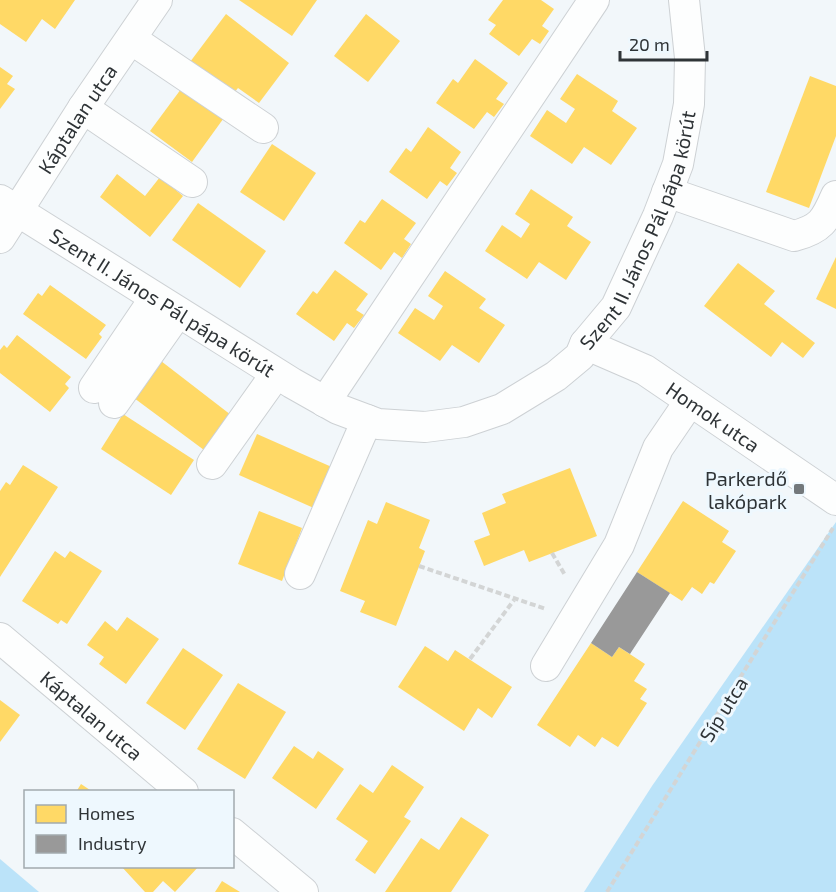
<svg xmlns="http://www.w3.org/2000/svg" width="836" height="892" font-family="'Exo 2',sans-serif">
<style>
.green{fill:#bbe3f9}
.homes{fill:#ffd966}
.industry{fill:#999}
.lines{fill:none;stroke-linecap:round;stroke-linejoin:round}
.minor-casing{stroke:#cdd1d4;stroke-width:32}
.path{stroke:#d3d5d5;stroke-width:4;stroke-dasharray:6 3;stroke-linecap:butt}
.minor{stroke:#fdfefe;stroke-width:30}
.poi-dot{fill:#73787b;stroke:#eef8fe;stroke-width:2}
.labels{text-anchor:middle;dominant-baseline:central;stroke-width:6;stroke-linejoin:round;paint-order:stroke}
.street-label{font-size:20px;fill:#2f3437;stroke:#eef8fe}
.poi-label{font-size:20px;fill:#2f3437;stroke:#eef8fe;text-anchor:end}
</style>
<rect width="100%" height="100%" fill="#f2f7fa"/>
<!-- green -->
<g class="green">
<path d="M836,522V892H584L652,786Z"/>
<path d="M0,859L39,892H0Z"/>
</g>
<!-- homes -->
<g class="homes">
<path d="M0,0H75L55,29L42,19L26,42L0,24Z"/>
<path d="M239,0H317L292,36Z"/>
<path d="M503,0H541L554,9L542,26L549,31L540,44L532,39L519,56L489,34L496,25L488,20Z"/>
<path d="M226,14L289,63L259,103L238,88L230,98L187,66Z"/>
<path d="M366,14L400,41L368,82L334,56Z"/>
<path d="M475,59L508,83L496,99L504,104L494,117L487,112L474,129L436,103L453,79L458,83Z"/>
<path d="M0,67L13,76L7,84L15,89L0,109Z"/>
<path d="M577,74L618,101L612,111L637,128L611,165L584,147L572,164L530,136L547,110L566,123L575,109L560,99Z"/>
<path d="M810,76L836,86V136L809,208L766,192Z"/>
<path d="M184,85L226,115L192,162L150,131Z"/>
<path d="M428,127L461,152L450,168L457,173L447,186L440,181L427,199L389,172L406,148L411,152Z"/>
<path d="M272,144L316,173L284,221L240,192Z"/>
<path d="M117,174L145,196L160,177L183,196L150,237L100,197Z"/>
<path d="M531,189L573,217L567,226L591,242L566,280L539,262L527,279L485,251L502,225L521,238L530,224L515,214Z"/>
<path d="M382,199L416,223L404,239L411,244L402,258L394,252L381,270L344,243L360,220L365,223Z"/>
<path d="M198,203L266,251L240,288L172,240Z"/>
<path d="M836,257V309L816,299Z"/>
<path d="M738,263L775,291L764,304L815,343L803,358L782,342L771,357L704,306Z"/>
<path d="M335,270L368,294L356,310L364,315L354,328L347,323L334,341L296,314L313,291L317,294Z"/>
<path d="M445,271L486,299L479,308L505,325L479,363L452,345L440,361L398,333L415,308L434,320L443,306L428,296Z"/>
<path d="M50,285L106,325L99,334L102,337L86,359L23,314L38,293L42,296Z"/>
<path d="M17,335L71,377L65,384L69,388L50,412L0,373V350L4,345L7,348Z"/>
<path d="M161,361L231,415L204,450L134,398Z"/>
<path d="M123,414L194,460L171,495L101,449Z"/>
<path d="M257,434L334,468L316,509L239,475Z"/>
<path d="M23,465L58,487L0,577V491L6,482L10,485Z"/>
<path d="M570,468L597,536L529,562L524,550L484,566L474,541L490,535L482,513L506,503L502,494Z"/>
<path d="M683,501L729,531L722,542L736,551L714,584L710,582L702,594L692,587L682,601L637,572Z"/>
<path d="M386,502L430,520L419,548L425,551L396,626L360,612L365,601L340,591L368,520L377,524Z"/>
<path d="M259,511L302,528L282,581L238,564Z"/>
<path d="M55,551L65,558L70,551L102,571L67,624L61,620L58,624L22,601Z"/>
<path d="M127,617L159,639L126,684L99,664L104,657L87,645L105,621L117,631Z"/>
<path d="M591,643L612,657L619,647L645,664L634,681L647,689L640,699L647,703L618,747L602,737L595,747L578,735L570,747L537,725Z"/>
<path d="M425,646L448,661L455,650L512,687L492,718L478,708L464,731L398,687Z"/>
<path d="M183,648L223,675L185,730L146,703Z"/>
<path d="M238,683L286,712L245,779L197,749Z"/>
<path d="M0,700L20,715L0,742Z"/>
<path d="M294,746L313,759L318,751L344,769L316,809L272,778Z"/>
<path d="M392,765L424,787L404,817L411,821L375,874L355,860L368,841L336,819L360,784L373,793Z"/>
<path d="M81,784L93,792H76Z"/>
<path d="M461,817L489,835L451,892H385L421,838L439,850Z"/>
<path d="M121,866H199L175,892L163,881L153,892H145Z"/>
<path d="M222,881L240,892H215Z"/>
</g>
<!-- industry -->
<path class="industry" d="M637,572L670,593L630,654L619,647L612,657L591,643Z"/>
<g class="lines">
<!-- minor casing -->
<g class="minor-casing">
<g id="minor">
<path d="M131,39L263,128"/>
<path d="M83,108L192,182"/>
<path d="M667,192L794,236C821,229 825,221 836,196"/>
<path id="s1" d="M0,200L292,383L338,409L378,424L425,427L464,422L502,409L556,376L580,356L585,344L616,307L658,216L678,164L689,104L690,58L684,0"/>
<path id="s2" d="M0,238L83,108L157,0"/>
<path id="s3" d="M585,344L645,370L836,500"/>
<path d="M94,388L155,298"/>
<path d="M325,402L594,0"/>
<path d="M114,403L178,312"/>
<path d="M212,464L276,374"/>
<path d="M300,574L367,420"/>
<path id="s4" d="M0,638L183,792"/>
<path d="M546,666L619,545L658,448L690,401"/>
<path d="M232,833L303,892"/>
</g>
</g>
<!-- path -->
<g class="path">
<path d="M552,553L565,575"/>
<path d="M419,566L546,609"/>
<path d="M470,659L514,600"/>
<path d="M607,892L833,528"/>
</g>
<!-- minor -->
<use href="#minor" class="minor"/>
</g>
<!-- markers -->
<rect class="poi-dot" x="793" y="483" width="12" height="12" rx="3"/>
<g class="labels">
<!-- street labels -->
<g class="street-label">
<text stroke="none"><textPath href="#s2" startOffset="142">Káptalan utca</textPath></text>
<text stroke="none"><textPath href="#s1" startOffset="802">Szent II. János Pál pápa körút</textPath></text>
<text stroke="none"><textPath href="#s1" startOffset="192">Szent II. János Pál pápa körút</textPath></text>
<text stroke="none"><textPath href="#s3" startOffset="148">Homok utca</textPath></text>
<text transform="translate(723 709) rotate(-58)">Síp utca</text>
<text stroke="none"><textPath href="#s4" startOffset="120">Káptalan utca</textPath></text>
</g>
<!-- poi labels -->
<g class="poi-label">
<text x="787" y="478">Parkerdő<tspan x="787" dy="23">lakópark</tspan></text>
</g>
</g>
<!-- legend -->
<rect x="24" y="790" width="210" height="78" fill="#eef8fe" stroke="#a2aaae" stroke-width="1.5"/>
<rect x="36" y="805" width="30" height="18" fill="#ffd966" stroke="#a2aaae" stroke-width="1.5"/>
<text x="78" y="820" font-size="18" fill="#2f3437">Homes</text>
<rect x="36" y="835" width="30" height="18" fill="#999999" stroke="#a2aaae" stroke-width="1.5"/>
<text x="78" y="850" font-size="18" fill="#2f3437">Industry</text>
<!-- scale -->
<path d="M620 51v9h87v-9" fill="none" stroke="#2f3437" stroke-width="3"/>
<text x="629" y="51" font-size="18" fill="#2f3437" stroke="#eef8fe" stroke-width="4.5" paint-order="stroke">20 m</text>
</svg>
